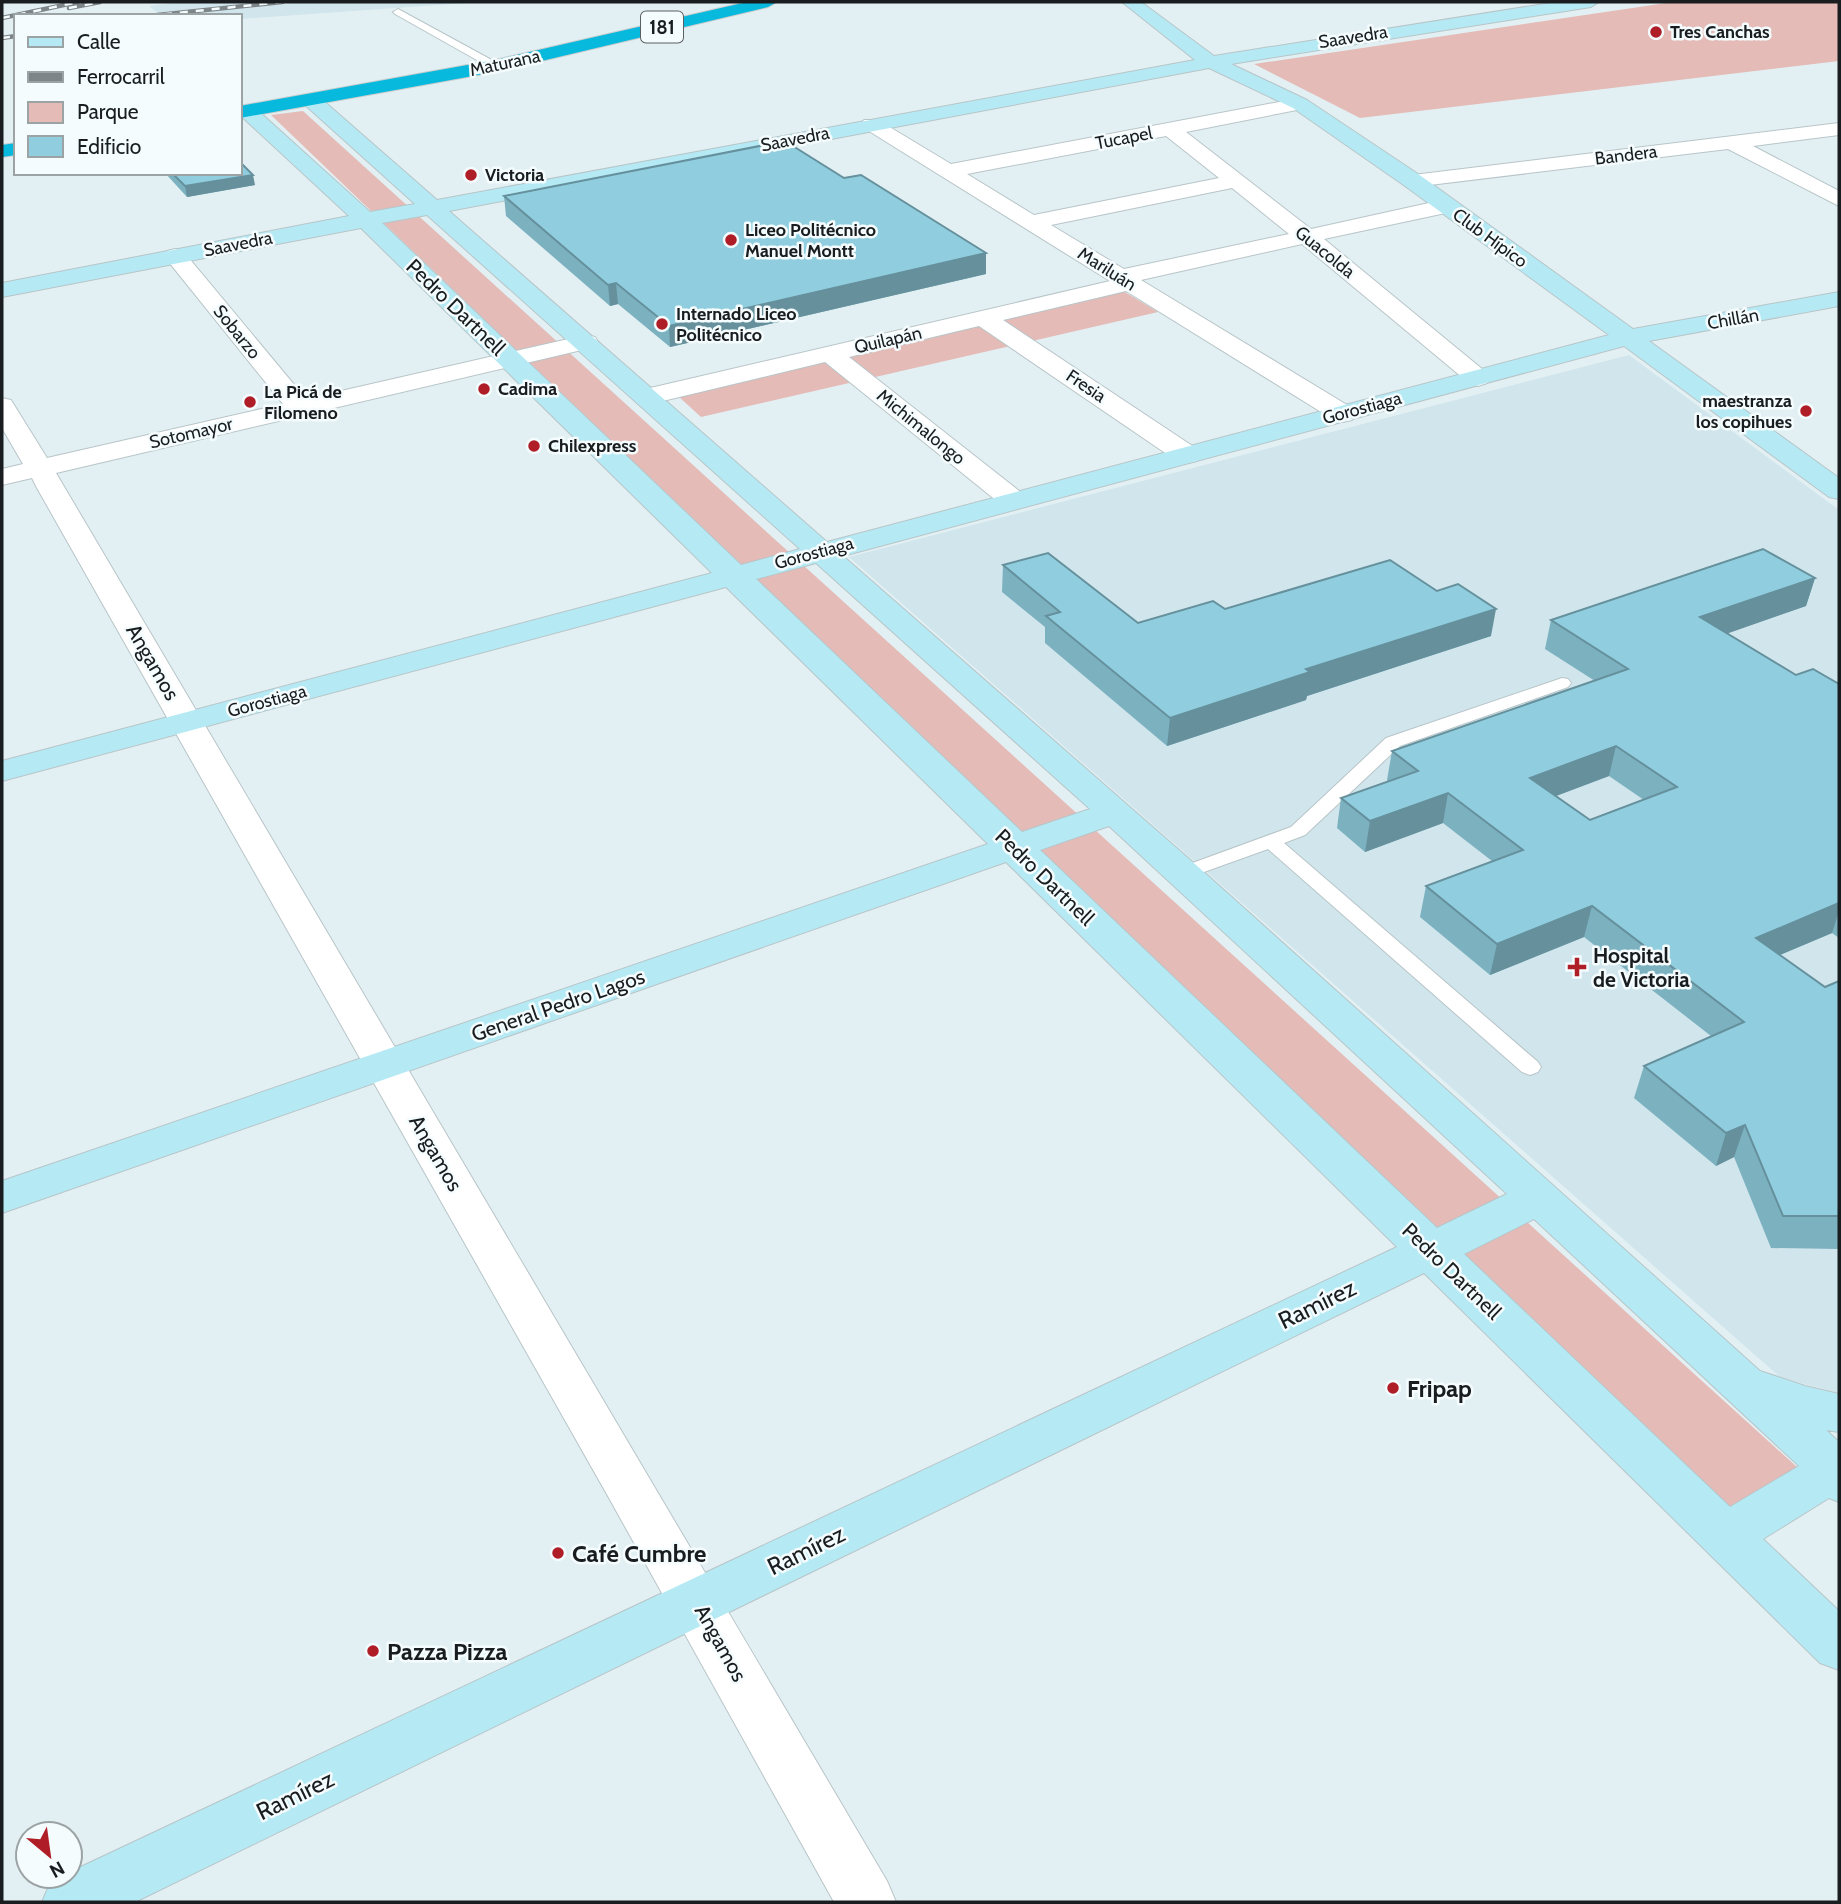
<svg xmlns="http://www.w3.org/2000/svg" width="1841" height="1904" font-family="Cabin,sans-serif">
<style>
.built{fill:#d0e5ec}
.green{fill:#e4bbb7}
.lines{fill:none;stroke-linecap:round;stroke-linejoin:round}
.lane-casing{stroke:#b8c5c8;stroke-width:2}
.street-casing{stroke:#b8c5c8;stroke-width:2}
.secondary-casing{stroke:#b8c5c8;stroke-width:2}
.highway-casing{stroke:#cccdce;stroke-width:2}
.lane{fill:#fff;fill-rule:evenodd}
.street{fill:#fff;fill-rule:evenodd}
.secondary{fill:#b5eaf5;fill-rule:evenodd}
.highway{fill:#07badd;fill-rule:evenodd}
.rail-casing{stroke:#7d8588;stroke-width:4.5}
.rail{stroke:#f4fcfe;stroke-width:2.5;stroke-dasharray:8;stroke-linecap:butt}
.wall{fill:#7cb1c0;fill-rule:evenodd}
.shaded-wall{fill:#65909c}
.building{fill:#90cedf;stroke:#65909c;stroke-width:2;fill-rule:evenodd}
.poi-dot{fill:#af1d27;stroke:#f4fcfe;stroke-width:2.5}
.labels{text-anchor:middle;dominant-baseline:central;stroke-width:5;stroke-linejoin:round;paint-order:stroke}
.far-poi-label{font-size:18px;font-weight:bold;fill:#191d1f;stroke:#f4fcfe;text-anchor:start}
.far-street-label{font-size:18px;fill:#191d1f;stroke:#f4fcfe}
.shield{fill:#f4fcfe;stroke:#5b6062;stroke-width:2}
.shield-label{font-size:19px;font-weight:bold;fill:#191d1f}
.street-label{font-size:21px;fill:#191d1f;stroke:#f4fcfe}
.poi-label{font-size:21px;font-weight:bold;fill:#191d1f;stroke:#f4fcfe;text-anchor:start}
.near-street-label{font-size:24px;fill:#191d1f;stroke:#f4fcfe}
.near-poi-label{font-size:24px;font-weight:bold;fill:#191d1f;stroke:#f4fcfe;text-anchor:start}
</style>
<rect width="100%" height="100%" fill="#e3f0f3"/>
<!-- built -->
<g class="built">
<path d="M183,2H481L240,19V16H162L149,6Z"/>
<path d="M1629,355L1839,510V1393L1781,1378L849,557Z"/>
</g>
<!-- green -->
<g class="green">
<path d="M1673,2H1839V61L1360,118L1254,64Z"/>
<path d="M303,111L1798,1468L1728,1512L271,115Z"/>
<path d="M1123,291L1158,312L701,417L678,396Z"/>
</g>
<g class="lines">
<!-- lane casing -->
<g class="lane-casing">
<g id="lane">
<path d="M398,9L499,64L500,66L491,68L395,14L393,12Z"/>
<path d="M1562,678L1568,679L1571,683L1568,687L1400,746L1305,835L1284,843L1538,1062L1541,1067L1538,1072L1530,1075L1522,1072L1268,849L1190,877H1176L1173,873L1176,869L1291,827L1386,738Z"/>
</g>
</g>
<!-- street casing -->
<g class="street-casing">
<g id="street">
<path d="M1300,98L1310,104L1307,108L1186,132L1311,229L1447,199L1455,201L1458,206L1455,211L1324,239L1487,373L1491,378L1487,383L1478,386L1469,383L1302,244L1141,280L1352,408L1356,414L1352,420L1343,422L1334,420L1126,291L1003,320L1197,449L1201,455L1197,461L1187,463L1177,461L979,326L849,357L1023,494L1027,500L1023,506L1013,509L1003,506L825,362L646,405L637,403L633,397L637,391L646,389L1110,281L864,128L861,124L864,120H878L951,164ZM1166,136L1219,178L1034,215L967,174ZM1232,188L1289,234L1124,269L1051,225Z"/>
<path d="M1839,123V135L1753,146L1839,191V206L1728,149L1413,187L1405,186L1402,181L1405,176L1413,175Z"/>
<path d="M175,249L183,251L306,399L586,335L595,337L598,342L595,347L586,349L56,473L887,1881L896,1902H834L609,1498L37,488L32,478L2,485V469L23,464L2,428V398L11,400L47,458L283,404L164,256L167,251Z"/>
</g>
</g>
<!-- secondary casing -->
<g class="secondary-casing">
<path id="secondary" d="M1122,2H1141L1214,56L1557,2H1599L1591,7L1231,64L1307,100L1421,176L1633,329L1839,292V306L1649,341L1839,478V499L1829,497L1624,346L843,556L1196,865L1760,1371L1805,1386L1839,1394V1432L1826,1430L1839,1442V1502L1829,1498L1763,1539L1839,1611V1670L1820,1663L1424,1273L135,1902H42L51,1881L62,1876H70V1872L1397,1247L1006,862L2,1213V1181L988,844L726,587L2,781V761L712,573L361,228L2,297V283L349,216L240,115V107H254L370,212L415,204L304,104L301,100L304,96H318L437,200L1195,60ZM1209,68L1293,108L1405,186L1609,335L827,542L449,211ZM427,215L800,549L741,565L382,223ZM816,563L1090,809L1022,832L756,579ZM1109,826L1507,1194L1437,1228L1040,850ZM1534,1219L1799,1466L1730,1507L1464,1254Z"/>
</g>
<!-- highway casing -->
<g class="highway-casing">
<g id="highway">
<path d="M747,2H777L768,7L495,72L240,118V106L495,60Z"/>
<path d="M16,143V155L2,157V145Z"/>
</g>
</g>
<!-- lane -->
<use href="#lane" class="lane"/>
<!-- street -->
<use href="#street" class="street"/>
<!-- secondary -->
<use href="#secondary" class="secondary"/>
<!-- highway -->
<use href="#highway" class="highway"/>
<!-- rail casing -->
<g class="rail-casing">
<g id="rail">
<path d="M69,8L100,2"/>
<path d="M148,16L282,2"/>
<path d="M2,18L78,2"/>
<path d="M2,38L16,36"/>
</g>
</g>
<!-- rail -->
<use href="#rail" class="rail"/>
</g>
<!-- wall -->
<g class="wall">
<path d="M165,173H240L255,185L187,197Z"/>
<path d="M844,178L986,253V274L670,347L618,304L610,306L506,216L504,196Z"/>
<path d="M1003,565L1138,623L1225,609L1437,591L1491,636L1307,696L1306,700L1167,746L1045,643V627L1002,592Z"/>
<path d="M1815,578L1806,606L1727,633L1796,675L1839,684V938L1832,933L1780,955L1825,987L1839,981V1249L1771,1248L1734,1157L1716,1166L1634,1098L1644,1066L1711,1036L1584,937L1490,975L1420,917L1426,886L1492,861L1443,823L1365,852L1337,828L1341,798L1388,781L1387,780L1392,751L1595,681L1545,649L1551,620ZM1609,776L1644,800L1590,820L1556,796Z"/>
</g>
<!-- shaded-wall -->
<g class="shaded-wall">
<path d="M253,175L255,185L187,197L185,186Z"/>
<path d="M986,253V274L670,347L669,326Z"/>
<path d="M616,283L618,304L610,306L608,285Z"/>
<path d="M1815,578L1806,606L1692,646L1700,617Z"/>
<path d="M1496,609L1491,636L1307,696L1306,700L1167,746L1170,718L1306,669Z"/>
<path d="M1616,746L1609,776L1524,808L1530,778Z"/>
<path d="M1448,793L1443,823L1365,852L1370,821Z"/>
<path d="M1839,903V911L1832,933L1747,969L1756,938Z"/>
<path d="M1592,906L1584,937L1490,975L1497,944Z"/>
<path d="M1745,1125L1734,1157L1716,1166L1726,1133Z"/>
</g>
<!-- building -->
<g class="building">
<path d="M785,141L844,178L861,175L986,253L669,326L616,283L608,285L504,196Z"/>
<path d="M240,162L253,175L185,186L172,173H240Z"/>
<path d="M1763,549L1815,578L1700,617L1796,675L1813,669L1839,684V903L1756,938L1825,987L1839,981V1216H1783L1745,1125L1726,1133L1644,1066L1744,1022L1592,906L1497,944L1426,886L1523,850L1448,793L1370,821L1341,798L1418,771L1392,751L1628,669L1551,620ZM1616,746L1677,787L1590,820L1530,778Z"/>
<path d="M1048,553L1138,623L1213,601L1225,609L1390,560L1437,591L1458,584L1496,609L1306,669L1310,672L1170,718L1046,616L1060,612L1003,565Z"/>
</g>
<!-- markers -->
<g class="poi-dot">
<circle cx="1656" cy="32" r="7"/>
<circle cx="471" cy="175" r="7"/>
<circle cx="731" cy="240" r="7"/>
<circle cx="662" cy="324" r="7"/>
<circle cx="484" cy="389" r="7"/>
<circle cx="250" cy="402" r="7"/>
<circle cx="1806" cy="411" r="7"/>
<circle cx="534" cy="446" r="7"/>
<path d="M1573.5 956.5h7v7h7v7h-7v7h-7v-7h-7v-7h7z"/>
<circle cx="1393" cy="1388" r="7"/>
<circle cx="558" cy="1553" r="7"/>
<circle cx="373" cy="1651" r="7"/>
</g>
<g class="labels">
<!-- far-poi labels -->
<g class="far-poi-label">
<text x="1670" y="32">Tres Canchas</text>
<text x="485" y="175">Victoria</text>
<text x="745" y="230">Liceo Politécnico<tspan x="745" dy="21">Manuel Montt</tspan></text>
<text x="676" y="314">Internado Liceo<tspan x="676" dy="21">Politécnico</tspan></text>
<text x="498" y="389">Cadima</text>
<text x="264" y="392">La Picá de<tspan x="264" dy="21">Filomeno</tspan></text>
<text x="1792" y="401" text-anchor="end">maestranza<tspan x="1792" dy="21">los copihues</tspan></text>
<text x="548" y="446">Chilexpress</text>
</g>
<!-- far-street labels -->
<g class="far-street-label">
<text transform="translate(1353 37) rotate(-9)">Saavedra</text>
<text transform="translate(505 63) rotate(-12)">Maturana</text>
<text transform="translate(1124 138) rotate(-11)">Tucapel</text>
<text transform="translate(795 139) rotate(-11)">Saavedra</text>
<text transform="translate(1626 155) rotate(-7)">Bandera</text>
<text transform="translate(1490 238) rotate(36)">Club Hípico</text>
<text transform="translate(238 244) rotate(-11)">Saavedra</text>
<text transform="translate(1325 252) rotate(39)">Guacolda</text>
<text transform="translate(1107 269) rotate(32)">Mariluán</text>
<text transform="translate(1733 319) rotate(-10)">Chillán</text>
<text transform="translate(237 332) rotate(51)">Sobarzo</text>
<text transform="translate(888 340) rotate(-13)">Quilapán</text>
<text transform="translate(1086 386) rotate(34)">Fresia</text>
<text transform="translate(1362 408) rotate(-15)">Gorostiaga</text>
<text transform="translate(921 427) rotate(39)">Michimalongo</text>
<text transform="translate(191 433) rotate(-13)">Sotomayor</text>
<text transform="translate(814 553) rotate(-15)">Gorostiaga</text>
<text transform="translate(267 701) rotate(-15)">Gorostiaga</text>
</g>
<!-- shield labels -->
<rect class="shield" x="641" y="11.5" width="42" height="31" rx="5"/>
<g class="shield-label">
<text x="662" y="27">181</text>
</g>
<!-- street labels -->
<g class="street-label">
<text transform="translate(456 307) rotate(44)">Pedro Dartnell</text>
<text transform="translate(153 662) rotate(60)">Angamos</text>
<text transform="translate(1045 877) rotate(44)">Pedro Dartnell</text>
<text transform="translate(558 1005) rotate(-19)">General Pedro Lagos</text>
<text transform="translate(436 1153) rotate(60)">Angamos</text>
<text transform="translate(1452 1271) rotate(44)">Pedro Dartnell</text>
<text transform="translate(721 1643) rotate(61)">Angamos</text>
</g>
<!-- poi labels -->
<g class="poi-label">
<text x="1593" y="955">Hospital<tspan x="1593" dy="24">de Victoria</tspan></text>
</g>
<!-- near-street labels -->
<g class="near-street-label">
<text transform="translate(1317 1304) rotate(-26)">Ramírez</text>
<text transform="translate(806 1550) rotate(-26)">Ramírez</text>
<text transform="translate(295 1795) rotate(-26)">Ramírez</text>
</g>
<!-- near-poi labels -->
<g class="near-poi-label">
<text x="1407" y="1388">Fripap</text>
<text x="572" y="1553">Café Cumbre</text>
<text x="387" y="1651">Pazza Pizza</text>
</g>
</g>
<!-- border -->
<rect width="1841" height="1904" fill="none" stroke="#191d1f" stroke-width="7"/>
<!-- legend -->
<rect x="14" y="14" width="228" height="161" fill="#f4fcfe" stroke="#9ca3a5" stroke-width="2"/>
<rect x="28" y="37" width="35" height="10" fill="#b5eaf5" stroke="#9ca3a5" stroke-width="2"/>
<text x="77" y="49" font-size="21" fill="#191d1f">Calle</text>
<rect x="28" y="72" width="35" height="10" fill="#7d8588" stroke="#9ca3a5" stroke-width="2"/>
<text x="77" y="84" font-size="21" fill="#191d1f">Ferrocarril</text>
<rect x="28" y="102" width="35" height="21" fill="#e4bbb7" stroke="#9ca3a5" stroke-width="2"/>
<text x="77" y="119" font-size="21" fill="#191d1f">Parque</text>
<rect x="28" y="136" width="35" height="21" fill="#90cedf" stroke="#9ca3a5" stroke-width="2"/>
<text x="77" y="154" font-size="21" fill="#191d1f">Edificio</text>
<!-- north arrow -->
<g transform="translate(49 1855) rotate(151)"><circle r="33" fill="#f4fcfe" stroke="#9ca3a5" stroke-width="2"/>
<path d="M0-5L12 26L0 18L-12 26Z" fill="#af1d27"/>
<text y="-10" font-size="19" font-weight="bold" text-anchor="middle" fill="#191d1f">N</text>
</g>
</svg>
